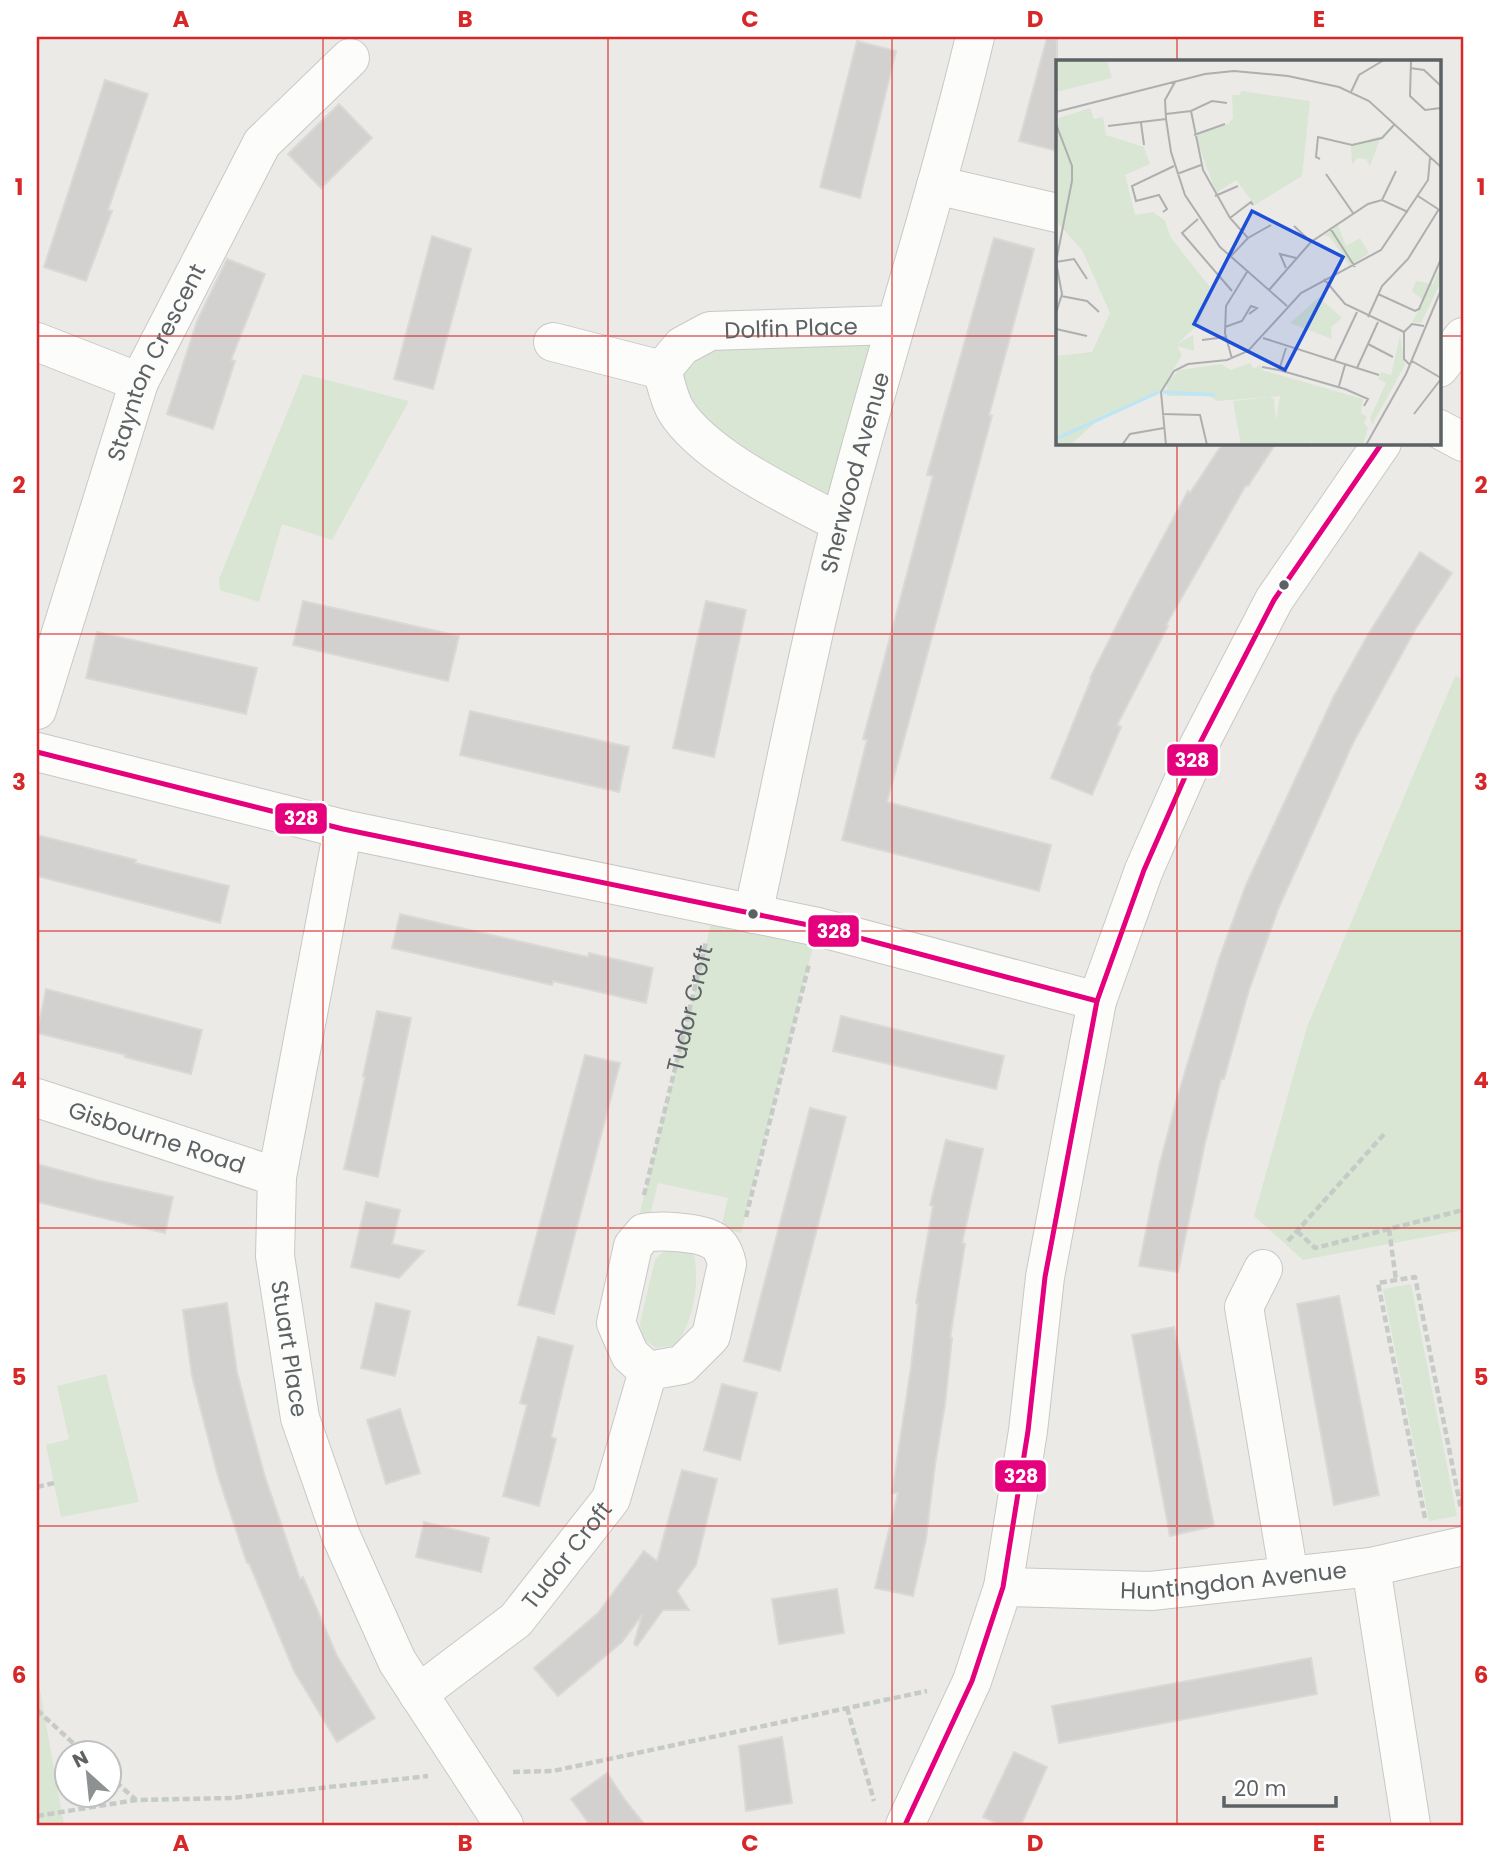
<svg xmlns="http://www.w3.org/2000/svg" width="1500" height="1862" font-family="Poppins,sans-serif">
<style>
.green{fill:#d8e6d3}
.building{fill:#d2d1d0;stroke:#dbd9d6;stroke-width:2}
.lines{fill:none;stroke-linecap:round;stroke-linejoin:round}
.minor-casing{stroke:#c8c8c7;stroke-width:40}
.path{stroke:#c6cbc8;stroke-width:4.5;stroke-dasharray:7 3.5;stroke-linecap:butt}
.minor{stroke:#fcfcfb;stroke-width:38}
.bus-1-casing{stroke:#fff;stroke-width:10}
.bus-1{stroke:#e5007d;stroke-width:5}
.grid{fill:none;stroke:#d62828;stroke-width:2;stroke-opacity:0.55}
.bus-dot{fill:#5c6164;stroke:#fff;stroke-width:2.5}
.labels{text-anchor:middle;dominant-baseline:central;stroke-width:7;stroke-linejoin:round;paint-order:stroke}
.street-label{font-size:23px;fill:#5c6164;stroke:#fff}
.inset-river{fill:none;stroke:#bee5f3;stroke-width:3.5}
.inset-road{fill:none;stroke:#aeafaf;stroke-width:2}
.view{fill:#1d4ed8;fill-opacity:0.15;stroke:#1d4ed8;stroke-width:3.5}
.inset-edge{fill:none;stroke:#5c6164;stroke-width:3.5}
.line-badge{stroke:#fff;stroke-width:2.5}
.badge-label{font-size:19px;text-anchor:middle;font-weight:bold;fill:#fff}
.neatline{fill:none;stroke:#d62828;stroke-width:2.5}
.grid-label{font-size:23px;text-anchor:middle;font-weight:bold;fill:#d62828}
</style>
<rect width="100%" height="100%" fill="#eceae7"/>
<!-- green -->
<g class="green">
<path d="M894,325L840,523L675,410L682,346Z"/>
<path d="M303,374L409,401L332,540L282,524L259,602L220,590L219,579Z"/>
<path d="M1455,676L1463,679V1230L1303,1260L1254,1216L1307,1027Z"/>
<path d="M715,907L818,927L741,1233L721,1228L728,1198L658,1183L650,1215L640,1212Z"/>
<path d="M679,1248L694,1255C700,1284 693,1321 676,1345L656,1348L643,1339L640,1323L655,1260L665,1250Z"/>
<path d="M1411,1284L1457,1516L1429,1521L1383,1289Z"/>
<path d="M106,1374L139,1502L61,1517L46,1445L69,1439L57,1386Z"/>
<path d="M37,1673L64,1825H37Z"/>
</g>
<!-- building -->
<g class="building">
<path d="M1047,38L1057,40V151L1019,141Z"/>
<path d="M857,41L896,51L860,198L820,187Z"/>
<path d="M105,80L148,94L108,210L112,211L86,281L44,267Z"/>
<path d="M339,104L372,138L321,188L288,154Z"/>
<path d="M432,236L471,249L433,389L394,379Z"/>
<path d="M994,238L1034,249L989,415L992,416L887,802L1051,845L1039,891L842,840L867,740L863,739L933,476L927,475Z"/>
<path d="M227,259L265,274L231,360L235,361L213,429L167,414L197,321Z"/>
<path d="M1223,443H1276L1248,486L1246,485L1166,625L1168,626L1117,725L1121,727L1092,795L1051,778L1091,679L1090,678L1132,595L1188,491L1190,493Z"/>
<path d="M1420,552L1452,573L1416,628L1353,743L1279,907L1249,990L1224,1079H1221L1205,1143L1178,1272L1139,1266L1159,1167L1176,1102L1219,959L1246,885L1334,696L1369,633Z"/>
<path d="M303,601L459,636L448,681L293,645Z"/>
<path d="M706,601L746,610L714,757L673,748Z"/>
<path d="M97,632L257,668L246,714L86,678Z"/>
<path d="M470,711L629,747L619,792L460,755Z"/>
<path d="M37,835L136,860L135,863L229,886L220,923L37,876Z"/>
<path d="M400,914L588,957L589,953L653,968L646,1003L553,981L552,985L392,948Z"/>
<path d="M46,989L202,1030L191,1074L125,1057L126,1055L37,1033Z"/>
<path d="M377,1011L411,1018L378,1177L344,1169L365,1077L363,1076Z"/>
<path d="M841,1016L1004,1056L996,1089L833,1051Z"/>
<path d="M585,1055L620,1063L554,1314L518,1305Z"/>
<path d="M810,1108L846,1117L780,1371L744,1361Z"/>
<path d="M946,1140L983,1149L962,1243L965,1244L950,1338H952L945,1404L935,1465L926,1539L913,1596L875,1588L898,1493H892L911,1367L918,1304L916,1303L933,1206L930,1205Z"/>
<path d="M37,1164L96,1180L173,1197L165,1233L37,1202Z"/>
<path d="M366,1202L400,1210L392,1244L424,1251L399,1278L351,1267Z"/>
<path d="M1339,1296L1379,1495L1334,1505L1297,1304Z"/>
<path d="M227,1303L237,1372L251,1426L265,1477L300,1579L303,1577L337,1656L375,1718L337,1742L294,1671L249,1563H247L218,1476L192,1376L183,1310Z"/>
<path d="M376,1303L410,1311L395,1376L361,1368Z"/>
<path d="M1174,1327L1214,1526L1170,1536L1132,1335Z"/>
<path d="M538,1337L573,1346L551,1437L556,1439L539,1506L503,1496L527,1405L520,1403Z"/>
<path d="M722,1384L757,1393L740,1460L704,1450Z"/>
<path d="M400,1409L420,1473L386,1484L367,1420Z"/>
<path d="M682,1470L717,1479L696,1565L677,1591L689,1610H663L637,1646L634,1644L642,1615L622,1642L558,1696L534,1668L598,1613L644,1551L657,1561Z"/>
<path d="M424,1522L489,1538L481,1572L416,1557Z"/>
<path d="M837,1589L844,1633L779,1644L772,1599Z"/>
<path d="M1311,1658L1317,1694L1059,1743L1052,1706Z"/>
<path d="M782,1737L792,1803L746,1811L739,1746Z"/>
<path d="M1014,1752L1047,1767L1021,1825H1000L983,1817Z"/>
<path d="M607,1773L625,1800L645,1825H590L571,1799Z"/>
</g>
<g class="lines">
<!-- minor casing -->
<g class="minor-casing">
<g id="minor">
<path d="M936,185L1057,213"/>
<path d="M37,342L139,382"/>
<path d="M553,342L662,370"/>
<path d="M1439,368L1463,337"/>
<path d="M1439,429L1463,442"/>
<path id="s2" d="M840,523C791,497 706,458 676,411C669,400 666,383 662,370L682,346L710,331L894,325"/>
<path id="s3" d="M37,710L139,382L262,143L350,58"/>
<path d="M37,752L343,829L818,927L1097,1001"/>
<path id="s4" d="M343,829L277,1177L275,1256L300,1418L341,1536L397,1661L504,1825"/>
<path id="s5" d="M753,914C782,783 807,651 841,521C883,359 936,200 975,37"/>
<path id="s6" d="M37,1098L277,1177"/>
<path d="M1263,1269L1244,1307L1289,1576"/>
<path d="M1371,1567L1411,1825"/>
<path id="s7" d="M1003,1587L1151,1591L1371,1567L1463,1546"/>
<path id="s8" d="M418,1694L516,1620L611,1499L648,1371L630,1355L616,1323L633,1246L644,1233C660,1230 698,1232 712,1240C721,1244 725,1255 727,1264L711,1336L682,1365L648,1371"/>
<path d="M905,1825L972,1681L1003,1587L1028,1431L1045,1277L1097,1001L1144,870L1199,745L1274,600L1382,443"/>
</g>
</g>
<!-- path -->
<g class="path">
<path id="s1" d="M644,1195L706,942"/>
<path d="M746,1217L809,964"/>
<path d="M1389,1229L1396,1280"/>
<path d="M1297,1231L1315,1248L1463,1210"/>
<path d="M1288,1241L1386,1132"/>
<path d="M37,1487L54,1483"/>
<path d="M1425,1518L1378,1283L1415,1277L1461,1509"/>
<path d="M847,1708L874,1801"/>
<path d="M37,1710L85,1754"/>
<path d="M513,1772L553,1771L927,1691"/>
<path d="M108,1775L135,1799"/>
<path d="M37,1816L136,1800L232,1798L428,1776"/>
</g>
<!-- minor -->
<use href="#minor" class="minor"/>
<!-- bus-1 casing -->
<g class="bus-1-casing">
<g id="bus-1">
<path d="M37,752L343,829L818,927L1097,1001"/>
<path d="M905,1825L972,1681L1003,1587L1028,1431L1045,1277L1097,1001L1144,870L1199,745L1274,600L1382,443"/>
</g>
</g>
<!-- bus-1 -->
<use href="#bus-1" class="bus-1"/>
</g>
<!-- grid -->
<path class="grid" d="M323,37V1825M608,37V1825M892,37V1825M1177,37V61M37,336H1057M1439,336H1463M1177,443V1825M37,634H1463M37,931H1463M37,1228H1463M37,1526H1463"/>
<!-- markers -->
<g class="bus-dot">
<circle cx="1284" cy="585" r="6"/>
<circle cx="753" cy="914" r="6"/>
</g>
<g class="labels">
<!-- street labels -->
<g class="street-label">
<text stroke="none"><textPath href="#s2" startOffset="388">Dolfin Place</textPath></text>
<text stroke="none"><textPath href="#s3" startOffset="368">Staynton Crescent</textPath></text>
<text stroke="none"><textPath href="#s5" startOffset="453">Sherwood Avenue</textPath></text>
<text stroke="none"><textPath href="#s1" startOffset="192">Tudor Croft</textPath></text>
<text stroke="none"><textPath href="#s6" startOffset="126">Gisbourne Road</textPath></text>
<text stroke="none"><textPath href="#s4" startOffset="527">Stuart Place</textPath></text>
<text stroke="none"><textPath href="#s8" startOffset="205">Tudor Croft</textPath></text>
<text stroke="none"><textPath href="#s7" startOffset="231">Huntingdon Avenue</textPath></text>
</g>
</g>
<!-- overview -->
<g transform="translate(1056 60)">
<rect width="385" height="385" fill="#eceae7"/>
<path d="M0,0H51L56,18L0,32ZM185,31L254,41L246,116L199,145L180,120L160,133L139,75L172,64L177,58L176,35H184ZM34,48L38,59L47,57L50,75L88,87L94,104L69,115L79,155L97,152L109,161L115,178L154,227L143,264L121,284L137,275L138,291L121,286L126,295L104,333L48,355L14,385H0V296L36,292L54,253L26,190L0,161V65L3,58ZM325,76L314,106L310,99L301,98L296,105L295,85ZM282,165L290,186L304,178L313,193L294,206L274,177L268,175ZM385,204V222L365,263L356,262L368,241L356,231L360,221L377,224ZM263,237L286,258L275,267L276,279L234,263ZM344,275L349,305L316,365L314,358L330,323L322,319L325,312L335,315ZM194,303L198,309L204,305L206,310L307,339L305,353L311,357L308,363L312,368L307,385H255L258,376L254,385H185L177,341L214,337L218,339L220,360L224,336L161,341L154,336H111V323L123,310L165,304L175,310Z" fill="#d8e6d3"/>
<path class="inset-river" d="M107,332L159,335M0,379L103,332"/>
<path class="inset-road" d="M355,0L354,36L369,50L385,48M354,8L368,10L385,26M119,22L109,40L110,59L115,92L129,135L164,187L231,246M295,32L303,15L328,0M135,51L147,110L174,158L192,178M0,52L149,14L178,11L232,16L283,27L313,41L385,107M110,54L135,51L156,41L171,43M85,63L88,85M0,64L16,106V121L0,202L6,234L0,253M52,66L110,59M138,75L169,64M264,99L260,97L262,77L296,85L326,78L338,65M121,114L145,105M270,114L297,153M159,136L182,126M362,136L385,151M326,140L340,111M107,152L111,149L103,135L80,141L76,126L118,106M174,158L195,142L197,145M142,159L126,173L176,231M238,166L255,182M274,168L299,207M174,197L192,178L215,165M0,202L18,199L31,219M230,208L224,194L240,198M268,219L289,244L348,272M213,230L255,182L312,144L326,140L352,152M322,234L359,251L363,249L385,199M5,236L31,241L43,252M312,257L326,226L352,199L383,149M169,267L186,261L195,246L201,248L193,254M0,269L31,276M348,272V299L354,305M348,272L356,264L368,266M207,278L323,315M146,280L170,277M312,284L337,297M176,299L169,273L170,246L191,212M278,301L301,252M356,301L385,318M206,307L223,310L230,288M301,308L322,262M223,310L289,329L312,339L308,346M283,326L289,305M106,354L144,355L151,385M358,354L385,319M66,385L74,374L108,368M110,385L105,332L118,311L132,304L171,300L192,291L245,233L325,190L372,120L374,98M310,385L350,314L385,230"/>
<path class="view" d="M196,151L287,197L229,310L138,264Z"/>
<rect width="385" height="385" class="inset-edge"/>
</g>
<g class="line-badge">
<rect x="1166" y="743" width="53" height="34" rx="7" fill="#e5007d"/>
<rect x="274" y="802" width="54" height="33" rx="7" fill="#e5007d"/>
<rect x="807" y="914" width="53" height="34" rx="7" fill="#e5007d"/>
<rect x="994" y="1459" width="53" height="34" rx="7" fill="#e5007d"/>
</g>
<g class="badge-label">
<text x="1192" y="767">328</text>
<text x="301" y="825">328</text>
<text x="834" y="938">328</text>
<text x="1021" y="1483">328</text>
</g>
<!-- border -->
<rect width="1500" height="1862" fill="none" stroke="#ffffff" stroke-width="77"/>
<!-- north arrow -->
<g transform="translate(88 1774) rotate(333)"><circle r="33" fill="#ffffff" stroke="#bec0c1" stroke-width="2"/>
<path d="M0-5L12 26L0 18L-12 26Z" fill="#8e9192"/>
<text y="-10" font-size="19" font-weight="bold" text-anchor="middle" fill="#5c6164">N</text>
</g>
<!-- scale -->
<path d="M1224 1796v10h112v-10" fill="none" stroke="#5c6164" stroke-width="3.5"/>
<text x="1234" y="1796" font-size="21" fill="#5c6164" stroke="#ffffff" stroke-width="5" paint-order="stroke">20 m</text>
<rect x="38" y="38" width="1424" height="1786" class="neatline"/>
<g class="grid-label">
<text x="181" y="27">A</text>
<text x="465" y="27">B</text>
<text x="750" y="27">C</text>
<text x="1035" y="27">D</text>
<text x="1319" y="27">E</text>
<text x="19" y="195">1</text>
<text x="1481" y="195">1</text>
<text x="19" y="493">2</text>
<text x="1481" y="493">2</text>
<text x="19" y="790">3</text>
<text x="1481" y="790">3</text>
<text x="19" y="1088">4</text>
<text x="1481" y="1088">4</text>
<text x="19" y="1385">5</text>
<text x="1481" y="1385">5</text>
<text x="19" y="1683">6</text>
<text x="1481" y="1683">6</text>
<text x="181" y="1851">A</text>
<text x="465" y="1851">B</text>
<text x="750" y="1851">C</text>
<text x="1035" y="1851">D</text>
<text x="1319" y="1851">E</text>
</g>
</svg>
